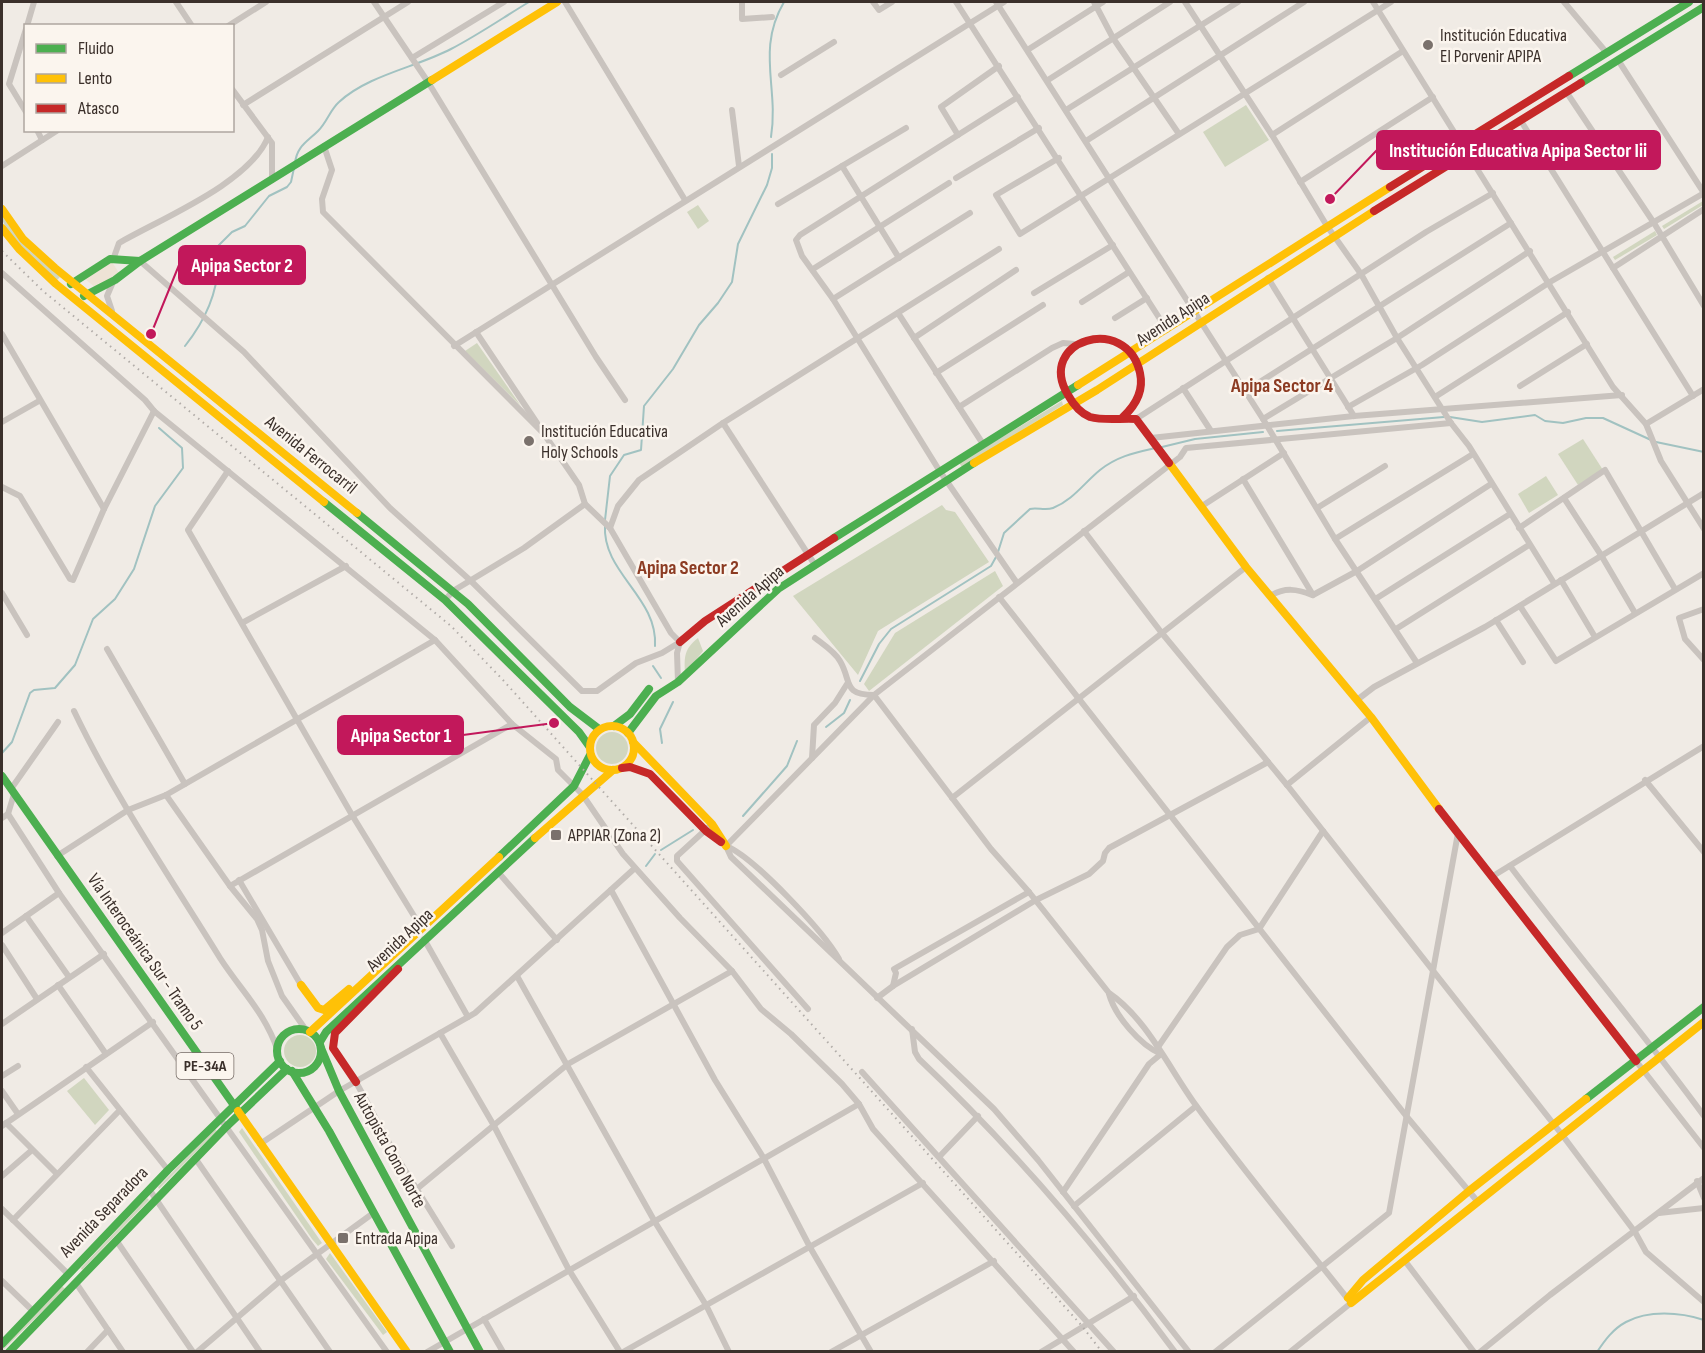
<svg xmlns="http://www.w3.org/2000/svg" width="1705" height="1353" font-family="'Sofia Sans Condensed',sans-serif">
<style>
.green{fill:#d1d6bf}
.plaza{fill:#eee3d5}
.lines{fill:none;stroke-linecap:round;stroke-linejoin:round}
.stream{stroke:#a1c2c1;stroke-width:2}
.street{stroke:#c9c3be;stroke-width:6}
.fast{stroke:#4caf50;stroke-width:8}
.slow{stroke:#ffc107;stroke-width:8}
.jam{stroke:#c62828;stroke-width:8}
.rail{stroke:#b1aca8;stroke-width:2;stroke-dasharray:1.5 4.5;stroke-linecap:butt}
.poi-dot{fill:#7a716c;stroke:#fbf5ee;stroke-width:2}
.labels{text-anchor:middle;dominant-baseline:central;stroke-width:5;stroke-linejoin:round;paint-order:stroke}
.shield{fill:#fbf5ee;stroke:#756b66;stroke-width:1.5}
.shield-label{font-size:16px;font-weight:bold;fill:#3b302b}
.poi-label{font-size:18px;fill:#3b302b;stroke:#fbf5ee;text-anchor:start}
.street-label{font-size:18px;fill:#3b302b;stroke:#fbf5ee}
.neighbourhood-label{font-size:20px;font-weight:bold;fill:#8c3b22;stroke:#fbf5ee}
.leader{fill:none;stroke:#c2185b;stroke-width:2}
.callout-dot{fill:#c2185b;stroke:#fbf5ee;stroke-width:2}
.callout{fill:#c2185b;stroke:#c2185b;stroke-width:2}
.callout-label{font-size:20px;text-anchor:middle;font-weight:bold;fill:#fff}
</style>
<rect width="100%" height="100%" fill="#f0ebe5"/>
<!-- green -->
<g class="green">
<path d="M1246,105L1269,140L1225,167L1203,132Z"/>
<path d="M1703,201V205L1664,229L1662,226Z"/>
<path d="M698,205L709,221L698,229L687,212Z"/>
<path d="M2,216L28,249L60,277L57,280C43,269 2,234 2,216Z"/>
<path d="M1655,231L1657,235L1615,260L1613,257Z"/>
<path d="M477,343L521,406L465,351Z"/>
<path d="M1062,401L1063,405L962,467L959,463Z"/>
<path d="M1583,439L1603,470L1578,485L1558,454Z"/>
<path d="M1546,476L1558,495L1529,513L1518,494Z"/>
<path d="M942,505L946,510L955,512L989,562L878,631L858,675L793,596Z"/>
<path d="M995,571L1003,586L869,691L864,684L895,633Z"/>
<path d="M698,638L703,651L685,674C684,657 684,649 698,638Z"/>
<circle cx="612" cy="748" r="16"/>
<circle cx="300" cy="1051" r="16"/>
<path d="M84,1078L109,1110L95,1125L67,1091Z"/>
<path d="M242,1128L322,1243L318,1246L312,1239L239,1132Z"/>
<path d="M215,1129L217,1131L159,1189L158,1187Z"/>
<path d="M147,1198L149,1200L82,1270L81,1268Z"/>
<path d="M330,1253L387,1332L383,1335L326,1259Z"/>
<path d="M62,1286L65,1289L2,1351V1350Z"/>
</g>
<!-- plaza -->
<path class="plaza" d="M112,262L119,273L95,287L85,279Z"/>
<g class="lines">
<!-- stream -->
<g class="stream">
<path d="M771,137C779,87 756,50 784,2"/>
<path d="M295,163C297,146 307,142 318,131C327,122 330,110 339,102C368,75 417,67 451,49C478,35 504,17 529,2"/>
<path d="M185,346C204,322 217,296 218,265C218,259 217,253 218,246L232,232L245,226L269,196L287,187L291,182L294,168"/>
<path d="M1450,417L1482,422L1535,415L1545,421L1563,423L1586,418H1603L1651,440"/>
<path d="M1277,431L1444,417"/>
<path d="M1656,442L1704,452"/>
<path d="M1162,447L1195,439L1263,432"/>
<path d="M605,520L610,476L624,455L641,450L644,406L673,369L699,325L718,303L732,282L738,244L767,185L772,168V154"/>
<path d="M605,525C602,573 658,597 655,646"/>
<path d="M998,552L1004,533L1030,509C1037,507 1045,511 1053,508C1073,500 1084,483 1100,470C1118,456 1134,453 1156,448"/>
<path d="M653,666L661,678"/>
<path d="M860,681L879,644L891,629L991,566L996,557"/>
<path d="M826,727L844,713L850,700"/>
<path d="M662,743L660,729L673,702"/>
<path d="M2,753L12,742L30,693L34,690L55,688L75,665L93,619L115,599L134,569L155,506L183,468L182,448L159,428"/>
<path d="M743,816L787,766L797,741"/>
<path d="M661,850L693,830"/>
<path d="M646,866L655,854"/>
<path d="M1597,1352C1605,1340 1613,1329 1626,1322C1648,1310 1680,1312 1704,1320"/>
</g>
<!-- street -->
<g class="street">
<path d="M176,2L192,26"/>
<path d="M374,2L428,82L596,357L625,400"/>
<path d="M565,2L685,200"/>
<path d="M742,2V19L772,17"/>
<path d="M873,2L879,10L892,2"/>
<path d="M956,2L1167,330"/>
<path d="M996,2L1263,419L1335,539L1417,663"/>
<path d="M1094,2L1113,38L1179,134"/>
<path d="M1185,2L1272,135L1327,226L1361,274L1397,338L1451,423L1469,446L1554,583"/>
<path d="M1373,2L1613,387L1646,424L1661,461L1704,529"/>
<path d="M1564,2L1606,52"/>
<path d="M27,26L34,2"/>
<path d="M228,26L266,2"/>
<path d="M26,29L9,84L26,112"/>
<path d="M1029,49L1103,2"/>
<path d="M412,58L504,2"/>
<path d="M1618,60L1704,193"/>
<path d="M781,75L834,42"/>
<path d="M1048,80L1170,2"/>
<path d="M232,89L272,143V180"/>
<path d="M1567,93L1654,223L1704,306"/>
<path d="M243,105L408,2"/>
<path d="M732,110L739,166"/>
<path d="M1066,110L1238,2"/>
<path d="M1521,121L1693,396"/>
<path d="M37,130L42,140"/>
<path d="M958,135L941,107L999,66"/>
<path d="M1272,135L1403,51"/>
<path d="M1086,141L1304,2"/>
<path d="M324,146L332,170L322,199L323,212L544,434"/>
<path d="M1059,158L996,195L1020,234L1391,2"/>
<path d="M2,166L58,130"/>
<path d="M842,166L899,258"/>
<path d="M956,178L1039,128"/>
<path d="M1300,182L1433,97"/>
<path d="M778,204L906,128"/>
<path d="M114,257L119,243C160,219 250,183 268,137"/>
<path d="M140,261L244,352L390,508L471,581L582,691H597L636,663L662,653L680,642"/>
<path d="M1613,268L1704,209"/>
<path d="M813,269L949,183"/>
<path d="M2,273L145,400L154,411L435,640L512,724L556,759L558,770L582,794L623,854L680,918L732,971L761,1009L791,1034L842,1084L859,1104L873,1129L1074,1352"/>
<path d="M1268,278L1354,416"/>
<path d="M1034,293L1113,245"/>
<path d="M833,299L970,213"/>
<path d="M1082,302L1129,272"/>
<path d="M112,311L107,296L113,282"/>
<path d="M898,313L983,444"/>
<path d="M1115,318L1147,298"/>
<path d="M476,332L537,423"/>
<path d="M2,334L104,509"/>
<path d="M914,338L1016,270"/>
<path d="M454,346L1004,2"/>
<path d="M936,373L1043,305"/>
<path d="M1520,386L1587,344"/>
<path d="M1183,388L1211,431"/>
<path d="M1244,392L1511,223"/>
<path d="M1435,397L1568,312"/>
<path d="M959,407L1052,348L1063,343L1075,344"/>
<path d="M1348,407L1422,365L1550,282L1704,193"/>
<path d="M1136,419L1426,232L1493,193"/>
<path d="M1263,419L1397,338L1530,251"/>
<path d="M2,422L39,401"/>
<path d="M723,423L815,565"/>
<path d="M1646,424L1704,389"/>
<path d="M542,431L579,485L585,504L610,528L671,633L680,642"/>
<path d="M1151,438L1354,416L1622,395"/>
<path d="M228,471L188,530L352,815L422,929"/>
<path d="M1243,479L1313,595"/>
<path d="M2,487L20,496L70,579L73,580L104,509L154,411"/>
<path d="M1564,498L1601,555L1635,613"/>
<path d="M1202,506L1284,453"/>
<path d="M1317,508L1385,466"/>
<path d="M610,528L618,506L639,480L723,423L999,249"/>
<path d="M1519,528L1605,470L1675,589"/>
<path d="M1084,531L1161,632L1287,785L1563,1136L1635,1232L1646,1252L1704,1302"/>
<path d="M1335,539L1473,454"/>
<path d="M1561,580L1595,637"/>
<path d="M1017,583L939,470L833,299L802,256L796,240L800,235L1018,97"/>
<path d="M2,593L27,635"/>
<path d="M1313,595L1357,571L1491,484"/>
<path d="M1270,596C1285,587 1297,589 1312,595"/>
<path d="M999,597L1407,1117L1478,1202"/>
<path d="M1377,598L1510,514"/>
<path d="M445,600L453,591L524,548L585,504"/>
<path d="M1520,606L1556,661L1704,573"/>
<path d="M1704,609L1679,618L1685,639L1704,660"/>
<path d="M1496,620L1523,662"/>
<path d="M242,623L346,566"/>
<path d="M1396,629L1529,545"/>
<path d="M815,638C824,645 835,652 840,661C852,681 842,695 874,695L991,849L1029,892L1109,993C1146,1018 1169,1068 1195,1104C1244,1172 1299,1237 1351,1303L1290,1352"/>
<path d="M107,649L185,784"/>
<path d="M678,682L677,653L680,642"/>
<path d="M1357,700L1374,687L1485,627L1704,493"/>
<path d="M74,711C115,797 170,877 220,958C242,992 264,1011 278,1051"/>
<path d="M812,758L814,725L835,703L847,684"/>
<path d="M1645,780L1704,852"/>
<path d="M1287,785L1371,717"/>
<path d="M11,789L58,722"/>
<path d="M166,795L230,886L257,919L262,930L268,961L282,996L306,1030"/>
<path d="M952,798L1246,567"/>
<path d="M8,814L59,893L387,1352"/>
<path d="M2,818L8,814L14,794"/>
<path d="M712,824L677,856V861L808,1009"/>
<path d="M726,846L874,695L1180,457L1186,448L1451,423"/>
<path d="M726,846L731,857L994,1109L1038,1160L1189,1352"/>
<path d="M726,846C754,857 824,932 839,959"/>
<path d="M57,856L128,810L166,795L435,640"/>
<path d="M1510,866C1574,951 1642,1031 1704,1116"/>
<path d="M498,872L557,940"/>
<path d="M1493,876L1704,746"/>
<path d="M239,880L301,985"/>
<path d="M230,886L512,724"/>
<path d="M611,890L715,1080L763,1157L811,1249L871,1352"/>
<path d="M26,916L69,977"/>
<path d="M2,933L59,893"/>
<path d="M424,939L468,1017"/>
<path d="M2,945L37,999"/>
<path d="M517,976L655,1222L706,1305L729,1352"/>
<path d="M58,985L106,1054"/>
<path d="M893,986L896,973L894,969L1029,892"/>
<path d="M877,998L893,986L1036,900L1089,874L1103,861L1105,853L1109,848L1268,762"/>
<path d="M2,1024L104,954"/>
<path d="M912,1029L915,1052L919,1059C1015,1150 1096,1245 1175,1352"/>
<path d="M440,1033L493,1124L569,1270L620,1352"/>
<path d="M1158,1047L1227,947L1240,935L1259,929L1323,831"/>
<path d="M1636,1061L1704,1148"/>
<path d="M86,1067L168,1170"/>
<path d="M862,1072L1114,1352"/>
<path d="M2,1076L18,1066"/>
<path d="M356,1082L395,1154L452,1246"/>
<path d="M2,1091L18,1114"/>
<path d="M6,1123L57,1174"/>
<path d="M2,1126L153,1022"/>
<path d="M260,1144L339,1091L475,1013L635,868"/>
<path d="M939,1157L978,1116"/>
<path d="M195,1158L330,1352"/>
<path d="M2,1176L32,1150"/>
<path d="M1697,1181L1704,1198"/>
<path d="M418,1188L568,1064L732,971"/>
<path d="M149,1189L260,1352"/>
<path d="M1063,1192L1149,1064L1161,1054C1140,1045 1115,1016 1109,994"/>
<path d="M1074,1206L1196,1106"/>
<path d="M2,1209L68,1274"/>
<path d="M1659,1213L1704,1208"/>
<path d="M13,1220L119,1111"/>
<path d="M116,1240L193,1352"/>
<path d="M1405,1261L1474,1352"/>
<path d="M2,1281L33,1311"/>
<path d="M76,1283L123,1352"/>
<path d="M484,1319L503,1352"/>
<path d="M87,1352L108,1330"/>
<path d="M197,1352L280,1281L372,1214"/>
<path d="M427,1352L859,1104"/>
<path d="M623,1352L923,1183"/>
<path d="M831,1352L994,1261"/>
<path d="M1041,1352L1134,1296"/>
<path d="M1215,1352L1389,1213L1458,833"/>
<path d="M1480,1352L1550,1295L1704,1178"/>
</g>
<!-- fast -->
<g class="fast">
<path d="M1569,76L1689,2"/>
<path d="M1581,83L1704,7"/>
<path d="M71,284L110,259L140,261"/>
<path d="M84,296L115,280L140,261L432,80"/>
<path d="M324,502L445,600L579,732L589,746"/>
<path d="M357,513L468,604L570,707L599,729"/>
<path d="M834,538L1078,385"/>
<path d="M614,726L630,714L649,689"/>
<path d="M628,733L656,696L678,682L778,589L974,463"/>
<path d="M2,776L238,1111"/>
<path d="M499,857L574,786L590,755"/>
<circle cx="299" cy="1051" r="22"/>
<path d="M320,1042L326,1032L535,838"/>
<path d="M321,1048L339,1091L480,1352"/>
<path d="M292,1071L329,1131L450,1352"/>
<path d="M1586,1099L1704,1007"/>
<path d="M2,1344L168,1170L280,1061"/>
<path d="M9,1352L227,1126L287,1069"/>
</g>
<!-- slow -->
<g class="slow">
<path d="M432,80L557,2"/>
<path d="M2,209L23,239L55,268L357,513"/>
<path d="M2,228L19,249L56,284L324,502"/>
<path d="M1078,385L1390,187"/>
<path d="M974,463L1097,390L1374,211"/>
<path d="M1169,463L1246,567L1371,717L1439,809"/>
<circle cx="612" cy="748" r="22"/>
<path d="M633,742L712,824L726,846"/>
<path d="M535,838L613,770"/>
<path d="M301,985L318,1008L324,1010L349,989"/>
<path d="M310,1032L499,857"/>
<path d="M238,1111L407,1352"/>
<path d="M1348,1298L1363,1280L1469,1191L1586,1099"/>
<path d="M1351,1303L1704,1022"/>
</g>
<!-- jam -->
<g class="jam">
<path d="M1390,187L1569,76"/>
<path d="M1374,211L1581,83"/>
<path d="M1123,417C1136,405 1144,391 1140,373C1127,313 1035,340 1068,395C1073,404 1080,413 1090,417C1104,421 1122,418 1136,419L1169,463"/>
<path d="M680,642L705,621L834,538"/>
<path d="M622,768L630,767L650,774L706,831L721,842"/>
<path d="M1439,809L1636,1061"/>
<path d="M356,1082L333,1048L335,1033L398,969"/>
</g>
<!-- rail -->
<path class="rail" d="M2,251L43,291L451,626L503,680L1082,1326L1102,1352"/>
</g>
<!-- markers -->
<g class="poi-dot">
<circle cx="1428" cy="45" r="6"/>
<circle cx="529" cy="441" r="6"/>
<rect x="550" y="829" width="12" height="12" rx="3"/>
<rect x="337" y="1232" width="12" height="12" rx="3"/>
</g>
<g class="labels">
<!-- shield labels -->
<rect class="shield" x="176.5" y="1053" width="57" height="26" rx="4.5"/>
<g class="shield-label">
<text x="205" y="1066">PE-34A</text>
</g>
<!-- poi labels -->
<g class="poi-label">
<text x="1440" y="35">Institución Educativa<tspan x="1440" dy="21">El Porvenir APIPA</tspan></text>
<text x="541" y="431">Institución Educativa<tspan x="541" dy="21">Holy Schools</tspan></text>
<text x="568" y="835">APPIAR (Zona 2)</text>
<text x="355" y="1238">Entrada Apipa</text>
</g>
<!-- street labels -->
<g class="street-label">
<text transform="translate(1173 319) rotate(-33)">Avenida Apipa</text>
<text transform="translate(311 455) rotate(39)">Avenida Ferrocarril</text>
<text transform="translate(750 596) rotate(-41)">Avenida Apipa</text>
<text transform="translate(400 940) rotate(-43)">Avenida Apipa</text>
<text transform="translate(145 952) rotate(55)">Vía Interoceánica Sur - Tramo 5</text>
<text transform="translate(390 1150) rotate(61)">Autopista Cono Norte</text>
<text transform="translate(104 1212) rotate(-46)">Avenida Separadora</text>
</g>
<!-- neighbourhood labels -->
<g class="neighbourhood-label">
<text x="1282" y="386">Apipa Sector 4</text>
<text x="688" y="568">Apipa Sector 2</text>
</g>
</g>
<!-- callouts -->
<path class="leader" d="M1330 199L1377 150M151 334L179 265M554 723L463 735"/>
<g class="callout-dot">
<circle cx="1330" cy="199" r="6"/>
<circle cx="151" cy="334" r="6"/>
<circle cx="554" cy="723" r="6"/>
</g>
<g class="callout">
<rect x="1377" y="131" width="283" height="38" rx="6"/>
<rect x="179" y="246" width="126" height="38" rx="6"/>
<rect x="338" y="716" width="125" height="38" rx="6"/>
</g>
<g class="callout-label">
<text x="1518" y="157">Institución Educativa Apipa Sector Iii</text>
<text x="242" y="272">Apipa Sector 2</text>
<text x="401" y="742">Apipa Sector 1</text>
</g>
<!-- border -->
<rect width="1705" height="1353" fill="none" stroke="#3b302b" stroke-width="6"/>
<!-- legend -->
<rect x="24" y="24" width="210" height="108" fill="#fbf5ee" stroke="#aea6a0" stroke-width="1.5"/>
<rect x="36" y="44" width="30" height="9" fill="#4caf50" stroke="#aea6a0" stroke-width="1.5"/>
<text x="78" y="54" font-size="18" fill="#3b302b">Fluido</text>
<rect x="36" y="74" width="30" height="9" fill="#ffc107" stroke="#aea6a0" stroke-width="1.5"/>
<text x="78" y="84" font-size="18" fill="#3b302b">Lento</text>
<rect x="36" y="104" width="30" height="9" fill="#c62828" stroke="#aea6a0" stroke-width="1.5"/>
<text x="78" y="114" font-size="18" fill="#3b302b">Atasco</text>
</svg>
